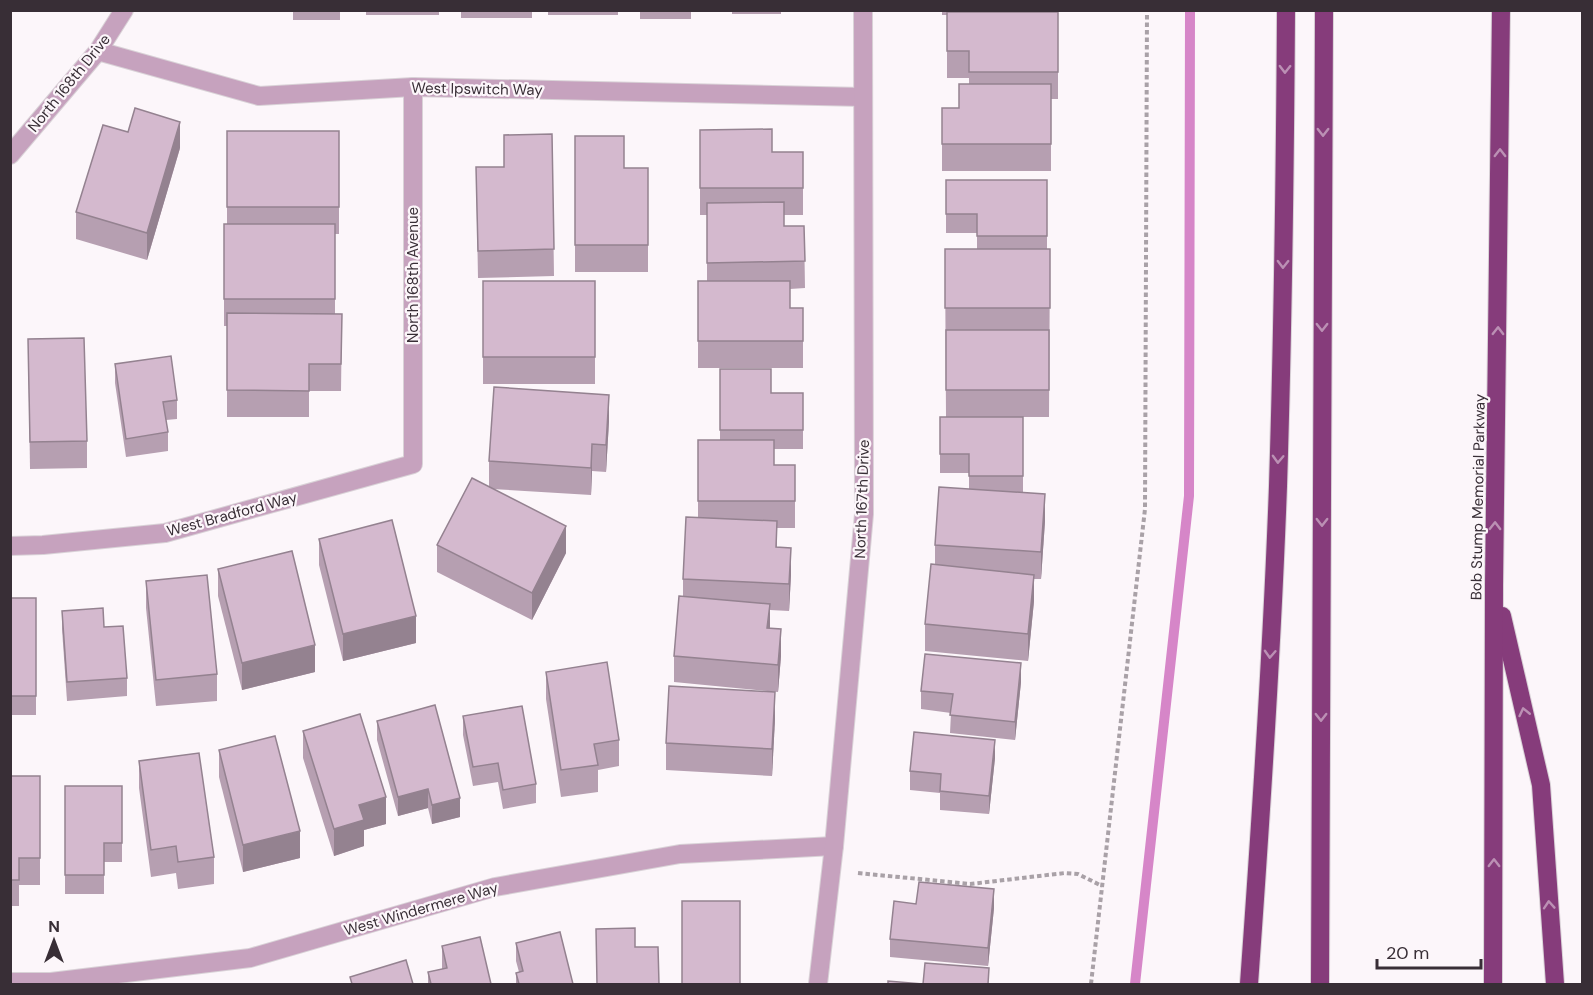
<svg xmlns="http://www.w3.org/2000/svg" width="1593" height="995" font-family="'DM Sans',sans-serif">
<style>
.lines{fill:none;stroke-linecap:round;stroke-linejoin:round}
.stream{stroke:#d686c8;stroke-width:10}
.minor-casing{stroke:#d9d2d7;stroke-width:20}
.highway-casing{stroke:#d9d2d7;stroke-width:20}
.path{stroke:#a9a1a7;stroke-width:4;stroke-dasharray:4.5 3;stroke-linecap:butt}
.minor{stroke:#c6a2be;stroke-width:18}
.highway{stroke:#863c7b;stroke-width:18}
.wall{fill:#b69fb1}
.shaded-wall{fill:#948290}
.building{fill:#d4b9ce;stroke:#948290;stroke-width:1.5}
.oneway{stroke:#bb90b4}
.labels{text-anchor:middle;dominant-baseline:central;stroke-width:4.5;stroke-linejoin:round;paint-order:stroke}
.street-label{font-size:15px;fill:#382e36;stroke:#fcf6fa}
</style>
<rect width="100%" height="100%" fill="#fcf6fa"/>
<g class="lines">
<!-- stream -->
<path class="stream" d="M1135,984L1189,496L1190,10"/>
<!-- minor casing -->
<g class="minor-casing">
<g id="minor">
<path d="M98,51L259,96L413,87L863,97"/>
<path d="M10,155L98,51L124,10"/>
<path d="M10,546L43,545L165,533L413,464V87"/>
<path d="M10,982H51L250,958L495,887L680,854L834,846"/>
<path d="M818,984L834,846L864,514L863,10"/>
</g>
</g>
<!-- highway casing -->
<g class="highway-casing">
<g id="highway">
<path d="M1502,616L1541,785L1555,984"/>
<path d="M1249,984C1261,818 1272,652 1278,486C1283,327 1285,169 1286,10"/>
<path d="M1320,984L1324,10"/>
<path d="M1493,984L1494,585L1501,10"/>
</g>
</g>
<!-- path -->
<g class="path">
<path d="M858,873L970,884L1065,873L1078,874L1102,886"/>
<path d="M1091,984L1145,509L1147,10"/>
</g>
<!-- minor -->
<use href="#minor" class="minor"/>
<!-- highway -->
<use href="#highway" class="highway"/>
</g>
<!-- wall -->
<g class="wall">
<rect x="293" y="10" width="47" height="10"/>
<rect x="366" y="10" width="73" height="5"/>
<rect x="461" y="10" width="71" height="8"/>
<rect x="548" y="10" width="70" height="5"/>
<rect x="640" y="10" width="51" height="9"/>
<rect x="732" y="10" width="49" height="4"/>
<path d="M942,10H1033V12H1058V99H1051V171H942V108H959L969,84V78H947V15H942Z"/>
<path d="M700,130L772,152H803V215H784V226H804L805,288L790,289V308H803V368H698V281H707V215H700Z"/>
<path d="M227,131H339V234H335V314H342L341,391H309V417H227V326H224V224H227Z"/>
<path d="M552,134L554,276L478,278L476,167H504Z"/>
<path d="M575,136L624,168H648V272H575Z"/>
<path d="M180,148L147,260L76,239V212Z"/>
<path d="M946,180H1047V249H1050L1049,417H946L945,249H977V233H946Z"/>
<rect x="483" y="281" width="112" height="103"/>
<path d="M28,339L87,441V468L30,469Z"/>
<path d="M115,364L177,400V419L166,420L168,432V451L126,457L115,383Z"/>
<path d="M720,369L771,393H803V449H774V465H795V528H777V547L791,575L789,611L770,610V628L781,656L778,692L674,682V656L683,597V579L698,518V440H720Z"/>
<path d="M940,417H1023V492L1045,521L1041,579H1034V601L1028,661L925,651V624L935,565V545L969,489V473H940Z"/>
<path d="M609,421L606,472L592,471L591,495L492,489L566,553L532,620L437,572V545L489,487V461Z"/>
<path d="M319,539L416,643L343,661L319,565Z"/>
<path d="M218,569L315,672L242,690L218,596Z"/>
<path d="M146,581L217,674V701L156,706L146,608Z"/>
<rect x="10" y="598" width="26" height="117"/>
<path d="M62,611L104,627L127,678V696L67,701L62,629Z"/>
<path d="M546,672L619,740V766L598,770V792L561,797L546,699Z"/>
<path d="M1021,682L1015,740L950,733L951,713L921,709V691Z"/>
<path d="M463,716L536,784V803L503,809L498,782L473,786L463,735Z"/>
<path d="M775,719L772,776L666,770V743Z"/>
<path d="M377,721L460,817L432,824L428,808L398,816L377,740Z"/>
<path d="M303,731L386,824L364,830V846L334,856L303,758Z"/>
<path d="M219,750L300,858L243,872L219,777Z"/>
<path d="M995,758L989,814L940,810V793L910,790V771Z"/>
<path d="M139,761L214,857V884L178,889L176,873L151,877L139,788Z"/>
<path d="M10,776H40V885H19V906H10Z"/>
<path d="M65,786H122V862H104V894H65Z"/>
<path d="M916,904L994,908L988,966L890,957V939Z"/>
<path d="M516,943L573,984H516V973L519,972L516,961Z"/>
<path d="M442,946L491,984H428V972L442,969Z"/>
</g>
<!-- shaded-wall -->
<g class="shaded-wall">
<path d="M180,122V148L147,260V233Z"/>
<path d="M609,395V421L606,472V445Z"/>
<path d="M592,444V471L591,495V468Z"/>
<path d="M1045,494V521L1041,579V552Z"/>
<path d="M566,526V553L532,620V593Z"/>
<path d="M791,548V575L789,611V584Z"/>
<path d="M1034,575V601L1028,661V634Z"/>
<path d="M770,604V631L767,628Z"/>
<path d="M416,616V643L343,661V634Z"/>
<path d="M781,629V656L778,692V665Z"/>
<path d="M315,645V672L242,690V663Z"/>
<path d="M1021,663V682L1015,740V722Z"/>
<path d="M775,692V719L772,776V749Z"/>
<path d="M995,740V758L989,814V796Z"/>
<path d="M428,789V808L398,816V797Z"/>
<path d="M386,797V824L364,830V846L334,856V829L359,805Z"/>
<path d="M460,798V817L432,824V805Z"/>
<path d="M300,831V858L243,872V845Z"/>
<path d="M994,889V908L988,966V948Z"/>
</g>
<!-- building -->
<g class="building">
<path d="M947,12H1058V72H969V51H947Z"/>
<path d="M959,84H1051V144H942V108H959Z"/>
<path d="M135,108L180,122L147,233L76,212L103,125L128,132Z"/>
<path d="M772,129V152H803V188H700V130Z"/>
<rect x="227" y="131" width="112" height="76"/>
<path d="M552,134L554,249L478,251L476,167H504V135Z"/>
<path d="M575,136H624V168H648V245H575Z"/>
<path d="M946,180H1047V236H977V214H946Z"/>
<path d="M784,202V226H804L805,261L707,263V203Z"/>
<rect x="224" y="224" width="111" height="75"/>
<rect x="945" y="249" width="105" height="59"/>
<rect x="483" y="281" width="112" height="76"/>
<path d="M698,281H790V308H803V341H698Z"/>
<path d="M227,313L342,314L341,364H309V391L227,390Z"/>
<rect x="946" y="330" width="103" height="60"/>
<path d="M84,338L87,441L30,442L28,339Z"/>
<path d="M171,356L177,400L163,402L168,432L126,439L115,364Z"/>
<path d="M720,369H771V393H803V430H720Z"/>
<path d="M494,387L609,395L606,445L592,444L591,468L489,461Z"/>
<path d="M940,417H1023V476H969V454H940Z"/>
<path d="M698,440H774V465H795V501H698Z"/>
<path d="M472,478L566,526L532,593L437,545Z"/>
<path d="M939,487L1045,494L1041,552L935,545Z"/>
<path d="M686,517L777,521L776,547L791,548L789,584L683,579Z"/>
<path d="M392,520L416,616L343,634L319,539Z"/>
<path d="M292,551L315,645L242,663L218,569Z"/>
<path d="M931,564L1034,575L1028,634L925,624Z"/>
<path d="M207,575L217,674L156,680L146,581Z"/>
<path d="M679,596L770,604L767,628L781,629L778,665L674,656Z"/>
<rect x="10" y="598" width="26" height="98"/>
<path d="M103,608L104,627L123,626L127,678L67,682L62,611Z"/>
<path d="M925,654L1021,663L1015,722L950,715L953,694L921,691Z"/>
<path d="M607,662L619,740L594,744L598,765L561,770L546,672Z"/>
<path d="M669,686L775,692L772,749L666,743Z"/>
<path d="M435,705L460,798L432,805L428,789L398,797L377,721Z"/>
<path d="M522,706L536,784L503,790L498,763L473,767L463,716Z"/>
<path d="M360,714L386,797L359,805L364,820L334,829L303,731Z"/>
<path d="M914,732L995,740L989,796L940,791L941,774L910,771Z"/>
<path d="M275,736L300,831L243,845L219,750Z"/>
<path d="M199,753L214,857L178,862L176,846L151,850L139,761Z"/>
<path d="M10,776H40V858H19V880H10Z"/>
<path d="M65,786H122V843H104V875H65Z"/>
<path d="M919,882L994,889L988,948L890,939L894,901L916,904Z"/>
<rect x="682" y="901" width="58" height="83"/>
<path d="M635,928V947H658L659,984H597L596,929Z"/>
<path d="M560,932L573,984H519L516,973L523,971L516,943Z"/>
<path d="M480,937L491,984H431L428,972L447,968L442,946Z"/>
<path d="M406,960L413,984H352L350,977Z"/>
<path d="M925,963L989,968L988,984H888V981L923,984Z"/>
</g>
<!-- one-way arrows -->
<defs><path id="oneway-chevron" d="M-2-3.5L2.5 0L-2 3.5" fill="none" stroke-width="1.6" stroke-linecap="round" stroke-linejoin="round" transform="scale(1.5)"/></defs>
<g class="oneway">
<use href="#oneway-chevron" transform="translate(1285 69) rotate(91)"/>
<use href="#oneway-chevron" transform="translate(1323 132) rotate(90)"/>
<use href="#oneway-chevron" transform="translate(1500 153) rotate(-90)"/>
<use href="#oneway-chevron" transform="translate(1283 264) rotate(91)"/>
<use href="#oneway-chevron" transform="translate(1322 327) rotate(90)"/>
<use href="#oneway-chevron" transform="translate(1498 331) rotate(-89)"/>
<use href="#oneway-chevron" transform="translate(1278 459) rotate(92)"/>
<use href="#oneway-chevron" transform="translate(1322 522) rotate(90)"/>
<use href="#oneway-chevron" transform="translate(1495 526) rotate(-89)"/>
<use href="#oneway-chevron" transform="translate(1270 654) rotate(93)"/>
<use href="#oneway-chevron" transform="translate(1524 712) rotate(-103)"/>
<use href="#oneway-chevron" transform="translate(1321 717) rotate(90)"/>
<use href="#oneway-chevron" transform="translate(1494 863) rotate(-90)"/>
<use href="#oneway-chevron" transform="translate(1549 905) rotate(-94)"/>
</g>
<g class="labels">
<!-- street labels -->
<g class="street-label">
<text transform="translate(69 83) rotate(-51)">North 168th Drive</text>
<text transform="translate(477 89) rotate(1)">West Ipswitch Way</text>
<text transform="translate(413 275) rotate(-90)">North 168th Avenue</text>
<text transform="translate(1478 497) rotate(-89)">Bob Stump Memorial Parkway</text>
<text transform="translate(862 499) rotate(-88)">North 167th Drive</text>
<text transform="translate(232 514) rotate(-15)">West Bradford Way</text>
<text transform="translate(421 909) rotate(-16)">West Windermere Way</text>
</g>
</g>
<!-- border -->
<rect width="1593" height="995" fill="none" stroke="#382e36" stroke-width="24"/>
<!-- north arrow -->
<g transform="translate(54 941)" stroke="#fcf6fa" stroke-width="4.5" paint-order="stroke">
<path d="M0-4.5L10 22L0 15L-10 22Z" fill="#382e36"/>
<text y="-9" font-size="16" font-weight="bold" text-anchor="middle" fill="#382e36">N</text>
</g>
<!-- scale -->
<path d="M1377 959v9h104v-9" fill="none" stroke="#382e36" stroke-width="3"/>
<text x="1386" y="959" font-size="18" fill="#382e36" stroke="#fcf6fa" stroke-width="4.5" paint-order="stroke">20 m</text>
</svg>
